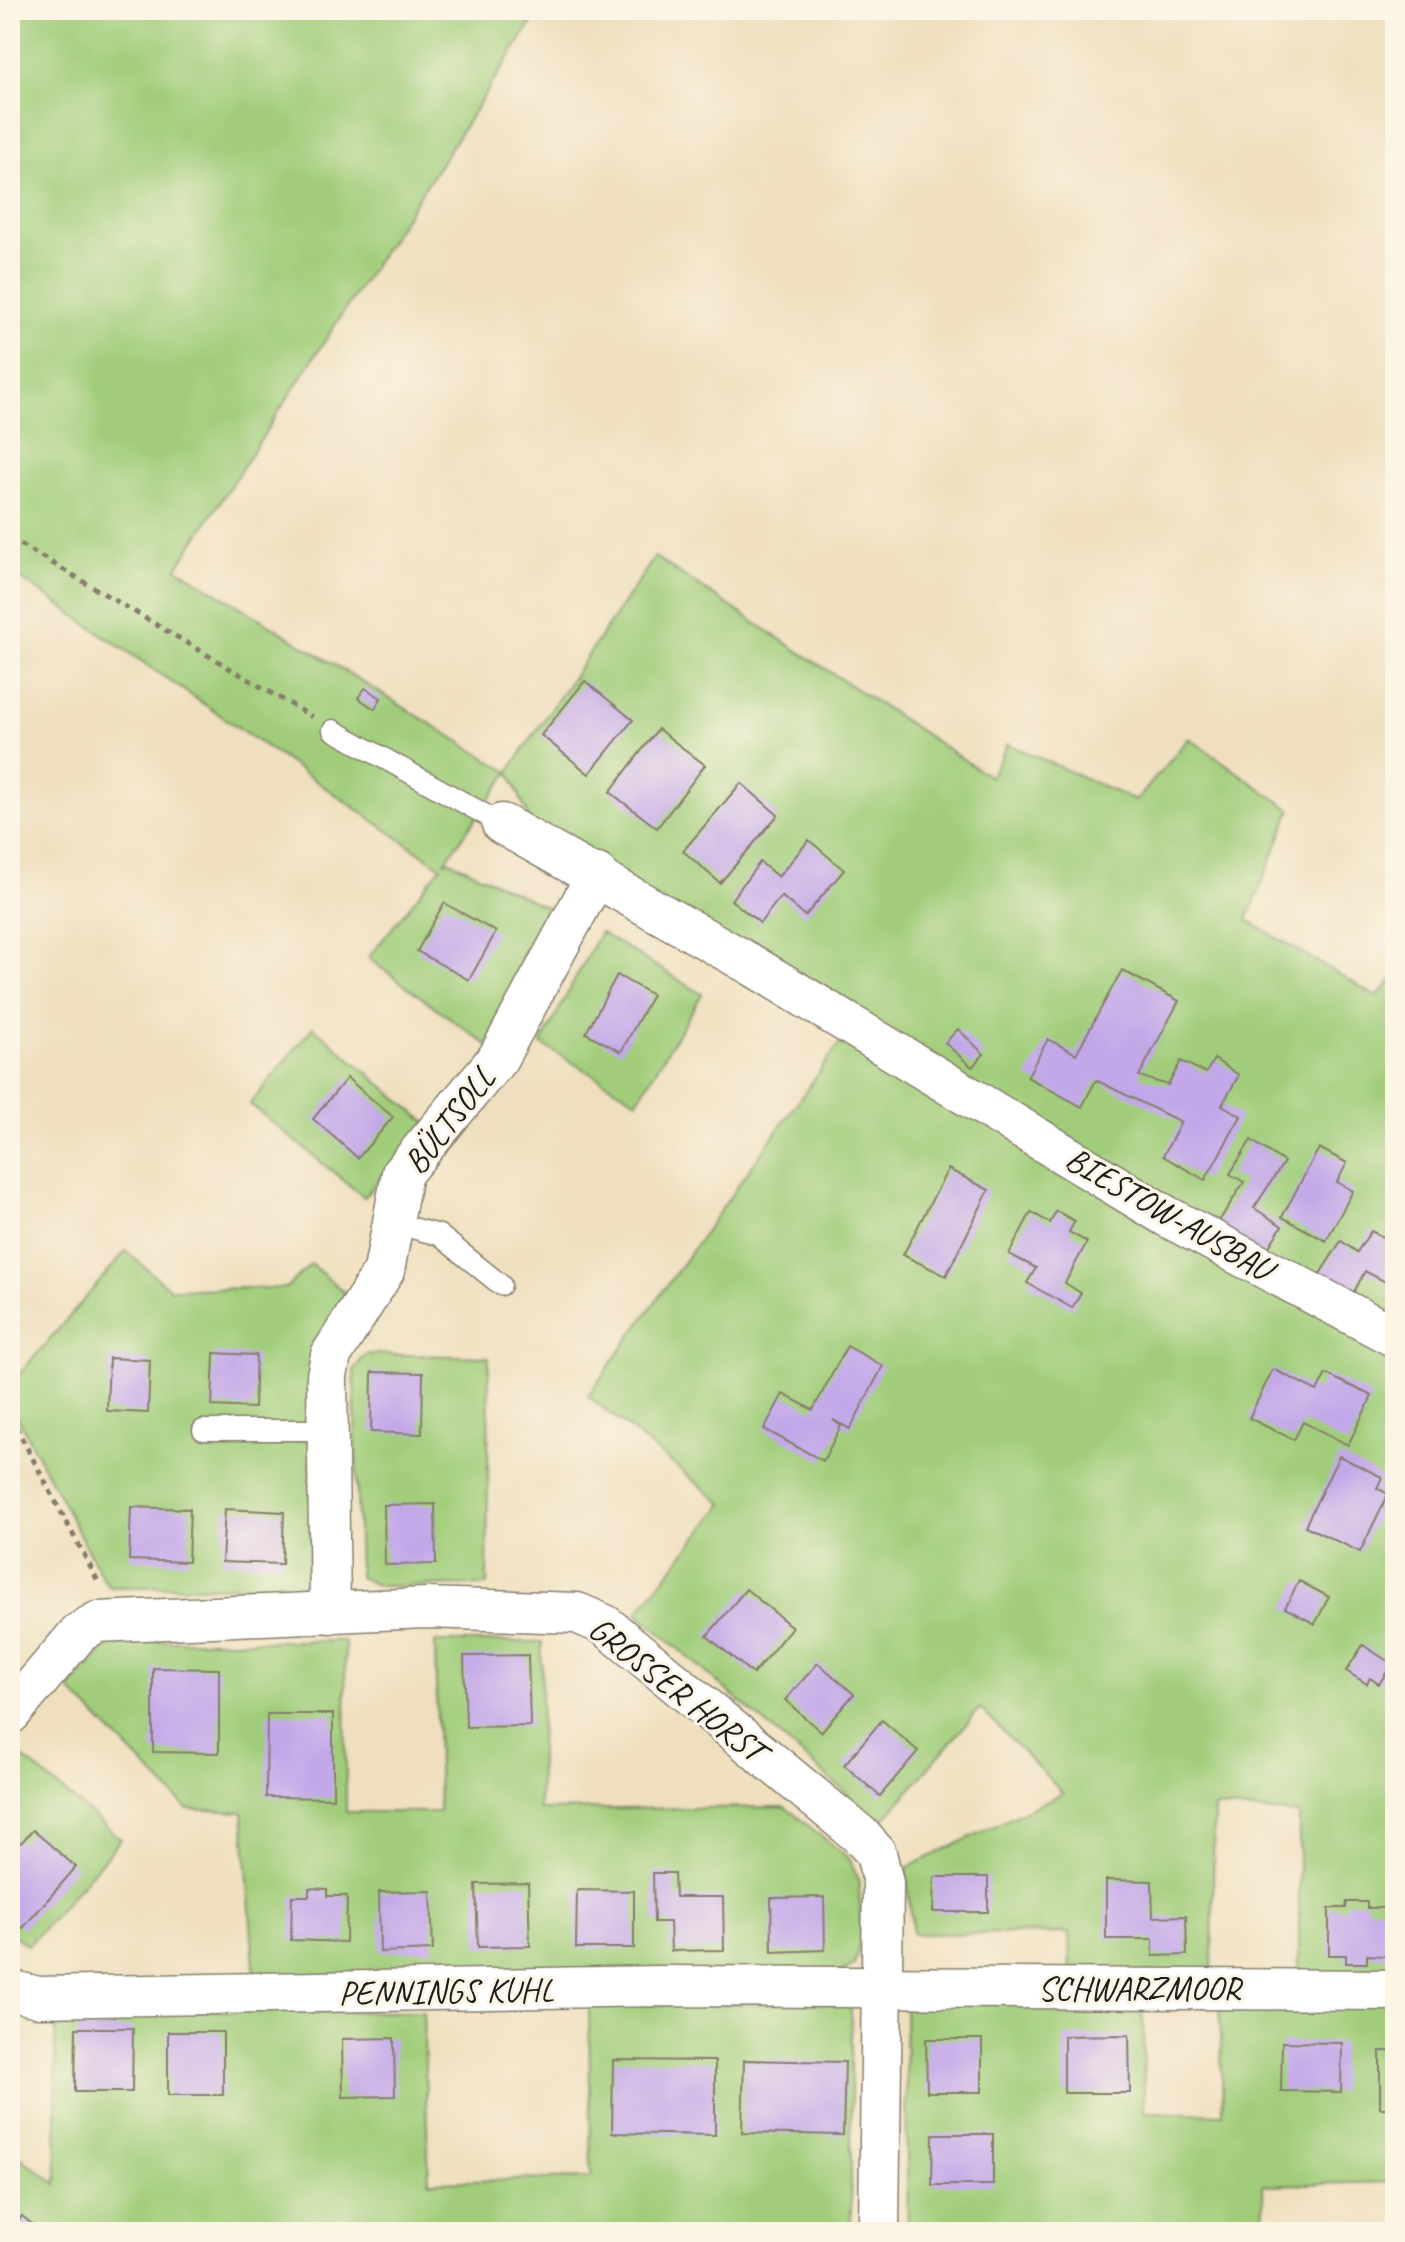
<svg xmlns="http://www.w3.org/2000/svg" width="1405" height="2242" font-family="Caveat,sans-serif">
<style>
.green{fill:#a1cd7a;stroke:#5e744b;stroke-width:2}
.building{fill:#c3a8e9}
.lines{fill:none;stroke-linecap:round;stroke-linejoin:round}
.service-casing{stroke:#867e6d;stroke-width:23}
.minor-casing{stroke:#867e6d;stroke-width:43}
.path{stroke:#867e6d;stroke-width:5;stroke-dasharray:6 6;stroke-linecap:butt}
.service{stroke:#fff;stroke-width:20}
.minor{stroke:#fff;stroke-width:40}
.labels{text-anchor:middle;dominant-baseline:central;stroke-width:6;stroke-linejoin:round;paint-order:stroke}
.street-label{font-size:34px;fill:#1c1c1c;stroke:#fcf5e5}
</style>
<rect width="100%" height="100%" fill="#fcf5e5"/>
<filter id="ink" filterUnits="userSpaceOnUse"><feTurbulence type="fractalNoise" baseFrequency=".0125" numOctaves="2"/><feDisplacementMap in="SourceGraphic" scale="16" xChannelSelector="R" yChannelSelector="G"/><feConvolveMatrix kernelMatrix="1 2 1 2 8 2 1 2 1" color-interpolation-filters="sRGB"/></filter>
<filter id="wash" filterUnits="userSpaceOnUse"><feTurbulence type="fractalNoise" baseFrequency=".006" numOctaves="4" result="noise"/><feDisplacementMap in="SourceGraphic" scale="32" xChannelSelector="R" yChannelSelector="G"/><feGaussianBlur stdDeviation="1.8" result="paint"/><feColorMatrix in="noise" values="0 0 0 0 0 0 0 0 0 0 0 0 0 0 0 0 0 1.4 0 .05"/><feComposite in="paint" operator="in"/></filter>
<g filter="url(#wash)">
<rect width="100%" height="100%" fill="#efdfbe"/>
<!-- green -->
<g class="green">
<path d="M10,10H540L177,568L509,772L444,863L448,860L558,913L487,1045L368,958L441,867L10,571Z"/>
<path d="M655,557L990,777L1008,744L1136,801L1189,738L1291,810L1247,920L1377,997L1395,977V1975H1299V1814L1214,1807L1212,1974L1070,1972L1069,1933L913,1934L906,1868L1063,1793L980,1708L881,1823L637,1613L723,1504L588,1396L857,1019L532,825L509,771Z"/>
<path d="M600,932L702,994L637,1101L541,1044Z"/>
<path d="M313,1027L427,1123L364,1197L250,1104Z"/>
<path d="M126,1251L170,1289L286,1288L311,1264L351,1298L309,1425L199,1436L311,1441V1555L303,1586L110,1587L103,1579L10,1403V1385Z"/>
<path d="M366,1354L489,1357L487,1585L379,1586L359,1577L354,1370Z"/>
<path d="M143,1641H345L346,1812H439L435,1642H542L539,1810L785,1807L850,1859L859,1883L861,1940L854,1965L841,1972L255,1980L243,1812L187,1809L69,1689L110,1643Z"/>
<path d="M15,1751L121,1839L28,1946L10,1932V1757Z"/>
<path d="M920,2001H1143L1144,2112L1223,2114L1220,2001H1395V2182L1263,2185L1264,2232H908L905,2007Z"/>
<path d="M839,2003L851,2009V2232H10V2150L57,2184L55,2010L423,2012L429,2182L591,2178L589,2005Z"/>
</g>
<g id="blocks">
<!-- building -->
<g class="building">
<path d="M585,681L633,720L589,774L541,735Z"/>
<path d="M365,688L381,698L375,709L358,698Z"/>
<path d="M658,729L705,765L657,828L610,792Z"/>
<path d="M741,783L778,815L720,883L683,851Z"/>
<path d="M809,840L844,870L805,916L781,896L760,923L731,900L760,862L778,877Z"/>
<path d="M444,903L496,932L469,980L417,951Z"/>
<path d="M1122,970L1179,1001L1139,1076L1168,1085L1181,1061L1206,1073L1214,1059L1239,1075L1222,1105L1241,1116L1205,1180L1163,1156L1181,1122L1096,1080L1082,1107L1027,1077L1048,1039L1076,1054Z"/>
<path d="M617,975L652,995L621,1052L586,1033Z"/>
<path d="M958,1029L984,1054L972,1067L945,1043Z"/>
<path d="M347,1078L393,1117L358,1158L313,1119Z"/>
<path d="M1251,1140L1284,1162L1254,1208L1282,1226L1261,1259L1214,1229L1244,1182L1230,1174Z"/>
<path d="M1319,1148L1347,1163L1337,1182L1353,1191L1326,1241L1282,1217Z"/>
<path d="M948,1169L989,1190L946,1276L903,1255Z"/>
<path d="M1056,1211L1075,1221L1069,1232L1087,1242L1065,1283L1081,1293L1072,1308L1027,1283L1036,1268L1009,1254L1031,1212L1050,1223Z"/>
<path d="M1371,1231L1395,1243V1279L1391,1285L1365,1271L1348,1303L1314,1283L1341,1241L1357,1252Z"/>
<path d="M847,1346L883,1366L850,1429L833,1420L841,1426L823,1461L764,1429L783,1394L813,1410Z"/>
<path d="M214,1353L256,1355L254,1408L212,1406Z"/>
<path d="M109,1358L150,1360L148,1413L107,1411Z"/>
<path d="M1273,1369L1317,1391L1326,1374L1372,1396L1348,1445L1303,1422L1294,1440L1249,1418Z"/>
<path d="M372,1372L423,1373L422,1434L371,1432Z"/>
<path d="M1339,1456L1382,1477L1377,1488L1388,1494L1360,1552L1305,1526Z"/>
<path d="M435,1504L436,1564L385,1565L384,1505Z"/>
<path d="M131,1507L190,1509L188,1562L129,1560Z"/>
<path d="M225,1509L284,1512L282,1564L222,1562Z"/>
<path d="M1299,1581L1329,1597L1315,1624L1285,1608Z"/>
<path d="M746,1589L792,1627L753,1674L707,1636Z"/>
<path d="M1363,1645L1392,1664L1379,1684L1370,1678L1367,1684L1346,1671Z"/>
<path d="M528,1655L530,1726L466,1727L464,1656Z"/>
<path d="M818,1663L854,1694L821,1732L785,1700Z"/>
<path d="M153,1668L219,1669V1753L153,1752Z"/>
<path d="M267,1714H333V1798L266,1797Z"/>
<path d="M882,1720L918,1751L880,1796L844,1765Z"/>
<path d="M33,1830L76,1867L23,1928L10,1917V1834L21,1843Z"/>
<path d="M653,1873H674L675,1897H723L724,1950L671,1951L670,1922H654Z"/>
<path d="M934,1877H988V1912H933Z"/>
<path d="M1106,1880L1152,1881L1153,1917L1186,1916L1187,1955L1153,1956V1939H1106Z"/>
<path d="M528,1883L530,1946L478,1947L476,1884Z"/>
<path d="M309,1888L327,1889V1896H347L346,1942L291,1940L292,1896H309Z"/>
<path d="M577,1890L634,1891V1948H576Z"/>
<path d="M431,1891L433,1950L380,1952L379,1892Z"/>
<path d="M824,1897L825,1950L772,1952L771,1898Z"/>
<path d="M1347,1902H1367V1908H1386V1956L1367,1955V1963H1346V1955H1329V1908H1346Z"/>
<path d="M76,2028H133L132,2092H75Z"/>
<rect x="168" y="2032" width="55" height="63"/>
<path d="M1129,2035L1130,2093H1064V2036Z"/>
<path d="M394,2038L395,2096L343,2097L342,2039Z"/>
<path d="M926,2039H982V2092H927Z"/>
<path d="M1282,2042L1342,2043L1341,2092L1281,2091Z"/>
<rect x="1380" y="2051" width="15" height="57"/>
<path d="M613,2060L715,2061V2135L612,2133Z"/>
<path d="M744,2060L845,2062L843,2135L742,2133Z"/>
<path d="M933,2134H993V2185H932Z"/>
<path d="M22,2216L42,2232H10Z"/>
</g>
</g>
</g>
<g filter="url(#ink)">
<use href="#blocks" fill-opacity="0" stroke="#867e6d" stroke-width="2"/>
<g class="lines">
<!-- service casing -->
<g class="service-casing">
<g id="service">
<path d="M333,730L502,824"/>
<path d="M393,1223L439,1235L501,1285"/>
<path d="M203,1430H327"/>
</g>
</g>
<!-- minor casing -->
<g class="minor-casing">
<g id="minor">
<path d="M502,824L750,964L1166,1216L1395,1337"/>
<path d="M330,1613L327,1376L331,1355L384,1271L402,1173L498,1058L597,874"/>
<path d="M10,1714L79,1633L97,1622L426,1608L577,1613L605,1625L860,1835L876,1853L883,1883L879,2232"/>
<path d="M10,1990L38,1997L661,1986L1395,1990"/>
</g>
</g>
<!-- path -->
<g class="path">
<path d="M10,538L312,717"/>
<path d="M10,1416L100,1585"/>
</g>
<!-- service -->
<use href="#service" class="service"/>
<!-- minor -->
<use href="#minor" class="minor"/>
</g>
</g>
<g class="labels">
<!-- street labels -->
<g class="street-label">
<text transform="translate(449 1120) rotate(-52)">BÜLTSOLL</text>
<text transform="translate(1169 1213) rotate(30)">BIESTOW-AUSBAU</text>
<text transform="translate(677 1689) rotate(38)">GROSSER HORST</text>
<text x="1139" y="1988">SCHWARZMOOR</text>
<text transform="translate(446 1991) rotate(-1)">PENNINGS KUHL</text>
</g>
</g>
<!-- margin -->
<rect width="1405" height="2242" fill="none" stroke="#fcf5e5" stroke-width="40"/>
</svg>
